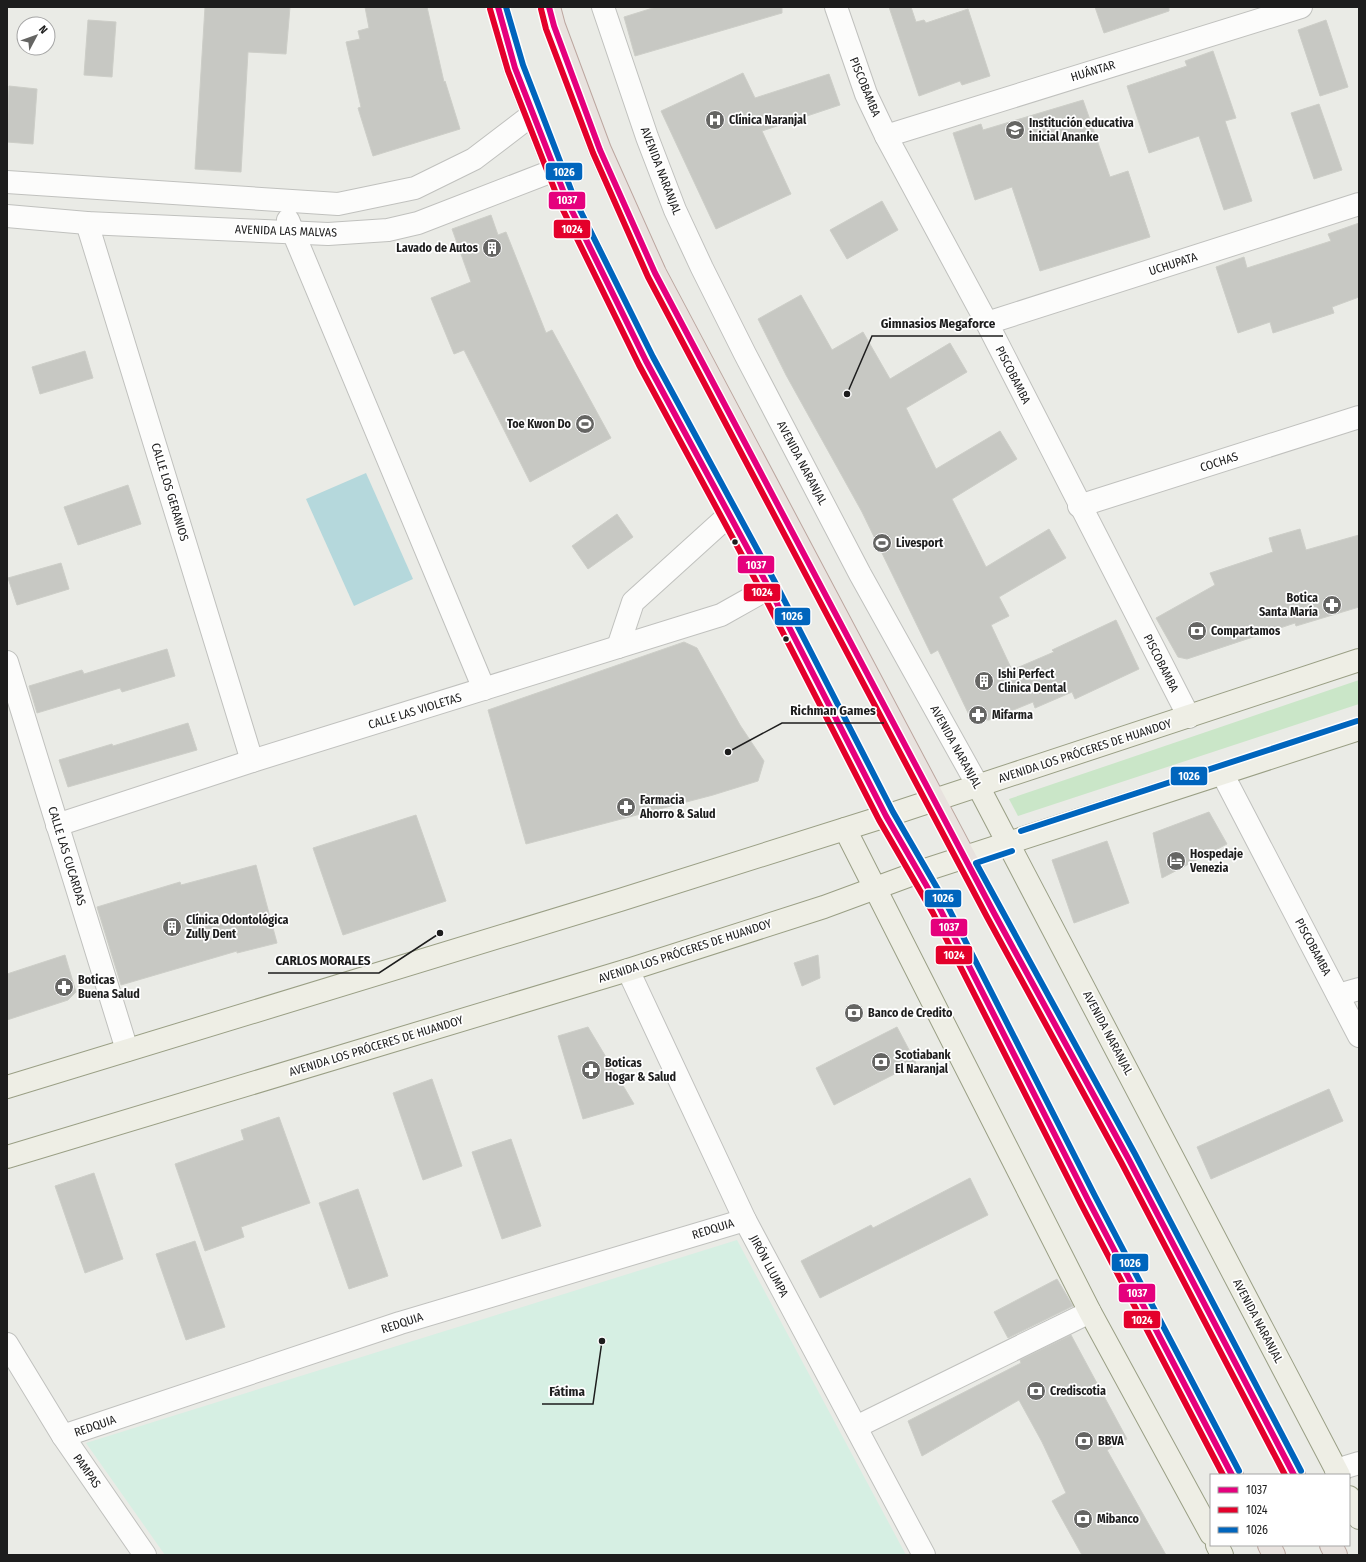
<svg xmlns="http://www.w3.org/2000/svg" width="1366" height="1562" font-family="'Fira Sans Condensed',sans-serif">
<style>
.grass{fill:#cae6c8}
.park{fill:#d6efe3}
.pitch{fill:#b5d8dc}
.building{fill:#c7c8c3;stroke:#cdcec8}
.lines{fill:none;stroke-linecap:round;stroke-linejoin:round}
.minor-casing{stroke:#c0c1be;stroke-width:24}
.major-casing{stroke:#9a9f85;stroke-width:24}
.highway-casing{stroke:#bca69f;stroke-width:24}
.minor{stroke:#fcfcfb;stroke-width:22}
.major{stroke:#eeeee5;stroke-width:22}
.highway{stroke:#e8e2de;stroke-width:22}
.bus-1-casing{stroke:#fff;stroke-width:9}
.bus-2-casing{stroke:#fff;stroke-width:9}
.bus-3-casing{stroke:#fff;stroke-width:9}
.bus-1{stroke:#e5007d;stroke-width:6}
.bus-2{stroke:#e4002b;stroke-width:6}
.bus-3{stroke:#0065bd;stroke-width:6}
.bus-dot{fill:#1d1d1d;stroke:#fff;stroke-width:1.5}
.labels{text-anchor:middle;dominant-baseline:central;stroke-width:3.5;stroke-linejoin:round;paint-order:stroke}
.street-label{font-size:12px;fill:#1d1d1d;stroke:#fff}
.poi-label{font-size:12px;font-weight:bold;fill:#1d1d1d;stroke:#fff;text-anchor:start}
.leader{fill:none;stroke:#1d1d1d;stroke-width:1.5}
.callout-dot{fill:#1d1d1d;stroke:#fff;stroke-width:1.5}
.callout-label{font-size:13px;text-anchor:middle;font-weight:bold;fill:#1d1d1d;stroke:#fff;stroke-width:3.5;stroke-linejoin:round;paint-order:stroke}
.line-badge{stroke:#fff;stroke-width:1.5}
.badge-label{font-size:11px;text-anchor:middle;font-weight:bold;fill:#fff}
</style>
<rect width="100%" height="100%" fill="#eaebe6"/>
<!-- grass -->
<path class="grass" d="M1359,680V704L1018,816L1009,799Z"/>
<!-- park -->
<path class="park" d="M737,1240L906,1555H165L86,1443Z"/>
<!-- pitch -->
<path class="pitch" d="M366,473L413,579L354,606L306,499Z"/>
<!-- building -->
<g class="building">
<path d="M205,7H290L286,54L248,52L241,172L195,169Z"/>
<path d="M365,7H427L444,82L445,81L460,129L373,156L358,108L361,107L346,42L360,39L358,31L369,28Z"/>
<path d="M656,7H782V13L635,56L624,17Z"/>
<path d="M889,7H911L916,22L924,20L926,23L968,9L990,76L962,85L960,81L919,96Z"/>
<path d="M1095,7H1169V11L1104,33Z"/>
<path d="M88,20L116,22L112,77L84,75Z"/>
<path d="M1326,20L1348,87L1320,96L1298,30Z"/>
<path d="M1213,51L1236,118L1225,121L1252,201L1224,210L1199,136L1149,153L1127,86L1187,66L1185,61Z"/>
<path d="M743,73L755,98L829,74L840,105L762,131L791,194L716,229L661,111Z"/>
<path d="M9,86L37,89L33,144L7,142Z"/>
<path d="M1083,100L1110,177L1128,171L1150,237L1040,271L1012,187L975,200L953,133L981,124L983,130Z"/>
<path d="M1319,104L1342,170L1314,179L1291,113Z"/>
<path d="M882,201L898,230L847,259L830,230Z"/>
<path d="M491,215L498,235L506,232L546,333L552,330L611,438L530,482L464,350L454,354L431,298L471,282L452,229Z"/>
<path d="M1359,223V297L1332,307L1334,313L1273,333L1270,322L1238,333L1216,267L1244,257L1247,268L1331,241L1328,234Z"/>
<path d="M801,295L832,350L863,332L890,379L950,343L967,372L906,408L936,469L1000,431L1017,459L952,499L986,567L1049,529L1066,558L999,597L1009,616L991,625L1012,670L1054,652L1052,650L1116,620L1139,669L1075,699L1072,692L1035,708L1033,702L989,720L971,719L938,650L931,654L862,512L786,375L758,319Z"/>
<path d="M85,351L93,378L40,394L32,367Z"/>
<path d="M128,485L141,524L78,545L64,507Z"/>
<path d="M617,514L633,537L588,569L572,546Z"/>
<path d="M1300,529L1306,550L1359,535V607L1296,626L1295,623L1187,659L1178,657L1156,618L1215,585L1210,573L1273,552L1269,538Z"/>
<path d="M61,563L69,589L17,605L8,578Z"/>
<path d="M684,642L697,648L740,725L764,761L758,781L713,795L526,844L488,710Z"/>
<path d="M167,649L175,676L122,692L120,688L37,713L29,686L82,670L84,674Z"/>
<path d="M188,723L197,750L68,787L59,760L112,744L113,746Z"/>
<path d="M1209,812L1227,844L1162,878L1153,833Z"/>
<path d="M416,815L446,901L343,935L313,848Z"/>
<path d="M1107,841L1129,903L1074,923L1052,860Z"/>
<path d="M256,865L277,943L237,953V951L121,985L97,907L180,882L181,885Z"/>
<path d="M65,955L76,992L68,1000L7,1020V974Z"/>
<path d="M818,955L820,978L802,986L794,963Z"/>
<path d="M588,1027L634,1104L583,1119L558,1036Z"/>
<path d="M897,1027L916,1063L834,1105L816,1068Z"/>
<path d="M432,1079L462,1166L423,1180L393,1093Z"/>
<path d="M1329,1089L1343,1121L1211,1179L1197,1147Z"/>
<path d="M279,1117L310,1203L241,1227L244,1237L205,1251L175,1164L244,1140L241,1130Z"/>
<path d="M511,1139L541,1226L502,1239L472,1152Z"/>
<path d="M94,1173L123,1259L85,1273L55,1186Z"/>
<path d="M970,1178L988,1215L820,1298L801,1261L871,1225L873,1228Z"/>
<path d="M358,1189L388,1276L349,1289L319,1203Z"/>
<path d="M195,1241L225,1327L186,1340L156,1254Z"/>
<path d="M1057,1279L1073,1306L1008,1338L994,1312Z"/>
<path d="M1071,1335L1127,1439L1107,1450L1166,1555H1082L1052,1501L1066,1493L1042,1442L1019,1400L922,1456L908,1421L1021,1363L1020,1360Z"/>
</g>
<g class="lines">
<!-- minor casing -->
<g class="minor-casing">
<g id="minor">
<path d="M603,7L647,137L675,210L702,268L745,354L860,574L978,786"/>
<path d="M836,7L866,94L886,136L987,323L1189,717"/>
<path d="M886,136L1301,7"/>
<path d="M7,182L338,204L415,188L474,159L533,114"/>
<path d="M7,216L87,223L328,234L388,230L418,223L555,170"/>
<path d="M288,220L484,689"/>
<path d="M87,223L252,761"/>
<path d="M987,323L1359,204"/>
<path d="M1079,506L1359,417"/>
<path d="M618,647L633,602L729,515"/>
<path d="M7,662L127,1050"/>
<path d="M1222,773L1359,1036"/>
<path d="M57,825L252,761L721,615L769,588"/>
<path d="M628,970L745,1220L924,1555"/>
<path d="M1338,995L1359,989"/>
<path d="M7,1344L63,1436L145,1555"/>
<path d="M856,1427L1090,1312"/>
<path d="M63,1436L400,1323L745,1220"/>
<path d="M1336,1470L1359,1463"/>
</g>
</g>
<!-- major casing -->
<g class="major-casing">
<g id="major">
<path d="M978,786L1339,1475"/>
<path d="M845,829L1090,1312L1211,1534"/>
<path d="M7,1087L620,900L886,816L1359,660"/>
<path d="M7,1157L628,970L824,907L919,872L1359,729"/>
<path d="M1349,1497L1359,1518"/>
<path d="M1217,1545L1222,1555"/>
</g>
</g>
<!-- highway casing -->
<g class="highway-casing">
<g id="highway">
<path d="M498,7L515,68L568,203L646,361L769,588L886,816L940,909L1088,1200L1232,1475"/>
<path d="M549,7L554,26L600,150L655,273L994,913L1128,1158L1294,1475"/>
<path d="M1269,1545L1274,1555"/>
<path d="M1331,1545L1336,1555"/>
</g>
</g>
<!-- minor -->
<use href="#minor" class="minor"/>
<!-- major -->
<use href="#major" class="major"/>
<!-- highway -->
<use href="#highway" class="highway"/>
<!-- bus-1 casing -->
<g class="bus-1-casing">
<g id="bus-1">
<path d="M498,7L515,68L568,203L646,361L769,588L886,816L940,909L1088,1200L1232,1475"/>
<path d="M549,7L554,26L600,150L655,273L994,913L1128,1158L1294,1475"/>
</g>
</g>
<!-- bus-2 casing -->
<g class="bus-2-casing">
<g id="bus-2">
<path d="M490,9L508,71L561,206L639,365L762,592L879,820L933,913L1081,1204L1223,1475"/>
<path d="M541,9L546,29L593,153L648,277L987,917L1121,1162L1285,1475"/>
</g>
</g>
<!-- bus-3 casing -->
<g class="bus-3-casing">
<g id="bus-3">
<path d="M506,7L523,65L575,200L653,357L776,584L893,812L947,905L1095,1196L1239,1471"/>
<path d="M1021,831L1357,721"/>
<path d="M1012,851L976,863L1135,1154L1301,1471"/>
</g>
</g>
<!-- bus-1 -->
<use href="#bus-1" class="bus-1"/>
<!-- bus-2 -->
<use href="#bus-2" class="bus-2"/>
<!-- bus-3 -->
<use href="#bus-3" class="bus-3"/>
</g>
<!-- icons -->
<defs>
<g id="hospital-disc" transform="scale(1)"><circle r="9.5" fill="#656563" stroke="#fff"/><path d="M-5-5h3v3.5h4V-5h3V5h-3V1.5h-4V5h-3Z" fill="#fff"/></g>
<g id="school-disc" transform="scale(1)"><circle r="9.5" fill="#656563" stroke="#fff"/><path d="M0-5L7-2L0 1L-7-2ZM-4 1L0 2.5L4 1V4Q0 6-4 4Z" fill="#fff"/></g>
<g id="building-disc" transform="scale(1)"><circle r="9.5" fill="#656563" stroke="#fff"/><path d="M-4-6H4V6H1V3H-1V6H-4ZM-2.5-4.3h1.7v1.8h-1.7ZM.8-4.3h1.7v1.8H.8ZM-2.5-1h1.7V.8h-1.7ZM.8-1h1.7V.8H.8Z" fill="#fff"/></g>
<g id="stadium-disc" transform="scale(1)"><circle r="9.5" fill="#656563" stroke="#fff"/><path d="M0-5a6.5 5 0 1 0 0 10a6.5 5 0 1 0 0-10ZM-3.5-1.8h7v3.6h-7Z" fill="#fff"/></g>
<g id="pharmacy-disc" transform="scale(1)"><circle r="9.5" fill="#656563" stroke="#fff"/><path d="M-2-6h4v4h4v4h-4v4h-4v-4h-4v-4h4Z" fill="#fff"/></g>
<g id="bank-disc" transform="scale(1)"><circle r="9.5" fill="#656563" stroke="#fff"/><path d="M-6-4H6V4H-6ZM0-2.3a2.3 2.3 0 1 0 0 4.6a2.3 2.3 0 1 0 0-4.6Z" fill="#fff"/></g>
<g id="hotel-disc" transform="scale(1)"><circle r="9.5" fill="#656563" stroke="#fff"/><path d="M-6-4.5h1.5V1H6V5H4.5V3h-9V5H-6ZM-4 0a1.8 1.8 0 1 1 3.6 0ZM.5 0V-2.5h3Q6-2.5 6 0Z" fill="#fff"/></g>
</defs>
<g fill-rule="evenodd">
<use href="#hospital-disc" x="715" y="120"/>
<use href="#school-disc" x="1015" y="130"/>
<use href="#building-disc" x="492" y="248"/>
<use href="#stadium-disc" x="585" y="424"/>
<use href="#stadium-disc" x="882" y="543"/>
<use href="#pharmacy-disc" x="1332" y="605"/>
<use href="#bank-disc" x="1197" y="631"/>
<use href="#building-disc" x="984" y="681"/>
<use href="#pharmacy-disc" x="978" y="715"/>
<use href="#pharmacy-disc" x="626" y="807"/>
<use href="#hotel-disc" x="1176" y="861"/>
<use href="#building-disc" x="172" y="927"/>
<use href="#pharmacy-disc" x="64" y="987"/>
<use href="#bank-disc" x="854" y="1013"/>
<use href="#bank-disc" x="881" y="1062"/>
<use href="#pharmacy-disc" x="591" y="1070"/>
<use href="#bank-disc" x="1036" y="1391"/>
<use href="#bank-disc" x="1084" y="1441"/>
<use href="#bank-disc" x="1083" y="1519"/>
</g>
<!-- markers -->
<g class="bus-dot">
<circle cx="735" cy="542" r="3.5"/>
<circle cx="786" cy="639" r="3.5"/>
</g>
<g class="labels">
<!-- street labels -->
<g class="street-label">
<text transform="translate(1093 71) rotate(-17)">HUÁNTAR</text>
<text transform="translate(865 87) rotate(68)">PISCOBAMBA</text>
<text transform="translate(661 171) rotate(69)">AVENIDA NARANJAL</text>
<text transform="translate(286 231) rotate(2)">AVENIDA LAS MALVAS</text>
<text transform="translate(1173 264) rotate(-18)">UCHUPATA</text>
<text transform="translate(1013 375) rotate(63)">PISCOBAMBA</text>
<text transform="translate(1219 462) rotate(-18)">COCHAS</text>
<text transform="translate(802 463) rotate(62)">AVENIDA NARANJAL</text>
<text transform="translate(170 492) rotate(73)">CALLE LOS GERANIOS</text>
<text transform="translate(1161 663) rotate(63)">PISCOBAMBA</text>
<text transform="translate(415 711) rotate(-17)">CALLE LAS VIOLETAS</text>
<text transform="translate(956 747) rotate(61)">AVENIDA NARANJAL</text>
<text transform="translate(1085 751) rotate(-18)">AVENIDA LOS PRÓCERES DE HUANDOY</text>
<text transform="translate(67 856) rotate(73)">CALLE LAS CUCARDAS</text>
<text transform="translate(1313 947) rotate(62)">PISCOBAMBA</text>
<text transform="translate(685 951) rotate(-18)">AVENIDA LOS PRÓCERES DE HUANDOY</text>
<text transform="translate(1108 1033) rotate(62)">AVENIDA NARANJAL</text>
<text transform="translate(376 1046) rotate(-17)">AVENIDA LOS PRÓCERES DE HUANDOY</text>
<text transform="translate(713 1229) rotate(-17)">REDQUIA</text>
<text transform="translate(769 1266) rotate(62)">JIRÓN LLUMPA</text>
<text transform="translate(1258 1321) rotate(62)">AVENIDA NARANJAL</text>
<text transform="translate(402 1323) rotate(-18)">REDQUIA</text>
<text transform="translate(95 1426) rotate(-19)">REDQUIA</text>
<text transform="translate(87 1471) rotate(55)">PAMPAS</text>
</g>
<!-- poi labels -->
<g class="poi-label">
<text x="729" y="120">Clínica Naranjal</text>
<text x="1029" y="123">Institución educativa<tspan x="1029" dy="14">inicial Ananke</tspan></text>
<text x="478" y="248" text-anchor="end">Lavado de Autos</text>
<text x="571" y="424" text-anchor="end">Toe Kwon Do</text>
<text x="896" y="543">Livesport</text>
<text x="1318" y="598" text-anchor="end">Botica<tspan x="1318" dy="14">Santa María</tspan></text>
<text x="1211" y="631">Compartamos</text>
<text x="998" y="674">Ishi Perfect<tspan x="998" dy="14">Clinica Dental</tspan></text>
<text x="992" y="715">Mifarma</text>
<text x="640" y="800">Farmacia<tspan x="640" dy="14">Ahorro &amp; Salud</tspan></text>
<text x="1190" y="854">Hospedaje<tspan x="1190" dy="14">Venezia</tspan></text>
<text x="186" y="920">Clínica Odontológica<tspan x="186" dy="14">Zully Dent</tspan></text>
<text x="78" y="980">Boticas<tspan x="78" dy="14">Buena Salud</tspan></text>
<text x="868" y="1013">Banco de Credito</text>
<text x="895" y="1055">Scotiabank<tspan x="895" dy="14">El Naranjal</tspan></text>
<text x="605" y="1063">Boticas<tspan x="605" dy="14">Hogar &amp; Salud</tspan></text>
<text x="1050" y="1391">Crediscotia</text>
<text x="1098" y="1441">BBVA</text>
<text x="1097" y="1519">Mibanco</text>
</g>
</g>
<!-- callouts -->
<path class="leader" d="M847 394L872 336H1003M728 752L782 723H884M440 933L379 973H268M602 1341L593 1404H542"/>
<g class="callout-dot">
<circle cx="847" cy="394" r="4"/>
<circle cx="728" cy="752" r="4"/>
<circle cx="440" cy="933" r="4"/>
<circle cx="602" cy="1341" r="4"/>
</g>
<g class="callout-label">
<text x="938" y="328">Gimnasios Megaforce</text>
<text x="833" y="715">Richman Games</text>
<text x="323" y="965">CARLOS MORALES</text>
<text x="567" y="1396">Fátima</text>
</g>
<g class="line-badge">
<rect x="545" y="162" width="38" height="19" rx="4" fill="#0065bd"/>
<rect x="548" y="191" width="38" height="19" rx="4" fill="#e5007d"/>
<rect x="553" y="219" width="38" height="20" rx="4" fill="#e4002b"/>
<rect x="737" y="555" width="38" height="19" rx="4" fill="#e5007d"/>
<rect x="743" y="583" width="38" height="19" rx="4" fill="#e4002b"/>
<rect x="774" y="607" width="37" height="19" rx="4" fill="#0065bd"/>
<rect x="1170" y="766" width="38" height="20" rx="4" fill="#0065bd"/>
<rect x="924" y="889" width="38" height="19" rx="4" fill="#0065bd"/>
<rect x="930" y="918" width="38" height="19" rx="4" fill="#e5007d"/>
<rect x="935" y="945" width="38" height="20" rx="4" fill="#e4002b"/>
<rect x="1111" y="1253" width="38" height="19" rx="4" fill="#0065bd"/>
<rect x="1118" y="1283" width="38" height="20" rx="4" fill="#e5007d"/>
<rect x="1123" y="1310" width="38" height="19" rx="4" fill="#e4002b"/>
</g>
<g class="badge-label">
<text x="564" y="176">1026</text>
<text x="567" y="204">1037</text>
<text x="572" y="233">1024</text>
<text x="756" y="569">1037</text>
<text x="762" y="596">1024</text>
<text x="792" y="620">1026</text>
<text x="1189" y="780">1026</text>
<text x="943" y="902">1026</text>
<text x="949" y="931">1037</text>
<text x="954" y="959">1024</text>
<text x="1130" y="1267">1026</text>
<text x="1137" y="1297">1037</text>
<text x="1142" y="1324">1024</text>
</g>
<!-- border -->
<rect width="1366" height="1562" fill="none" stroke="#1d1d1d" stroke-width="16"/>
<!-- legend -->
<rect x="1210" y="1474" width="140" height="72" fill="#ffffff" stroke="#a5a5a5"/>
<rect x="1218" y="1487" width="20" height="6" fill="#e5007d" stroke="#a5a5a5"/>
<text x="1246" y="1494" font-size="12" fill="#1d1d1d">1037</text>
<rect x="1218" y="1507" width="20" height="6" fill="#e4002b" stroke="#a5a5a5"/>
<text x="1246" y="1514" font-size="12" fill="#1d1d1d">1024</text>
<rect x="1218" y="1527" width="20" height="6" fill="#0065bd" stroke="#a5a5a5"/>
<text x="1246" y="1534" font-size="12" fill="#1d1d1d">1026</text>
<!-- north arrow -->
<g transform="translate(36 36) rotate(49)"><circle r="19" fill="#ffffff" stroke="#a5a5a5"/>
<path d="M0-3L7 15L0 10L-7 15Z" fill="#656563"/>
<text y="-6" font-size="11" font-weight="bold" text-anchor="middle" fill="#1d1d1d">N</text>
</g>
</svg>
